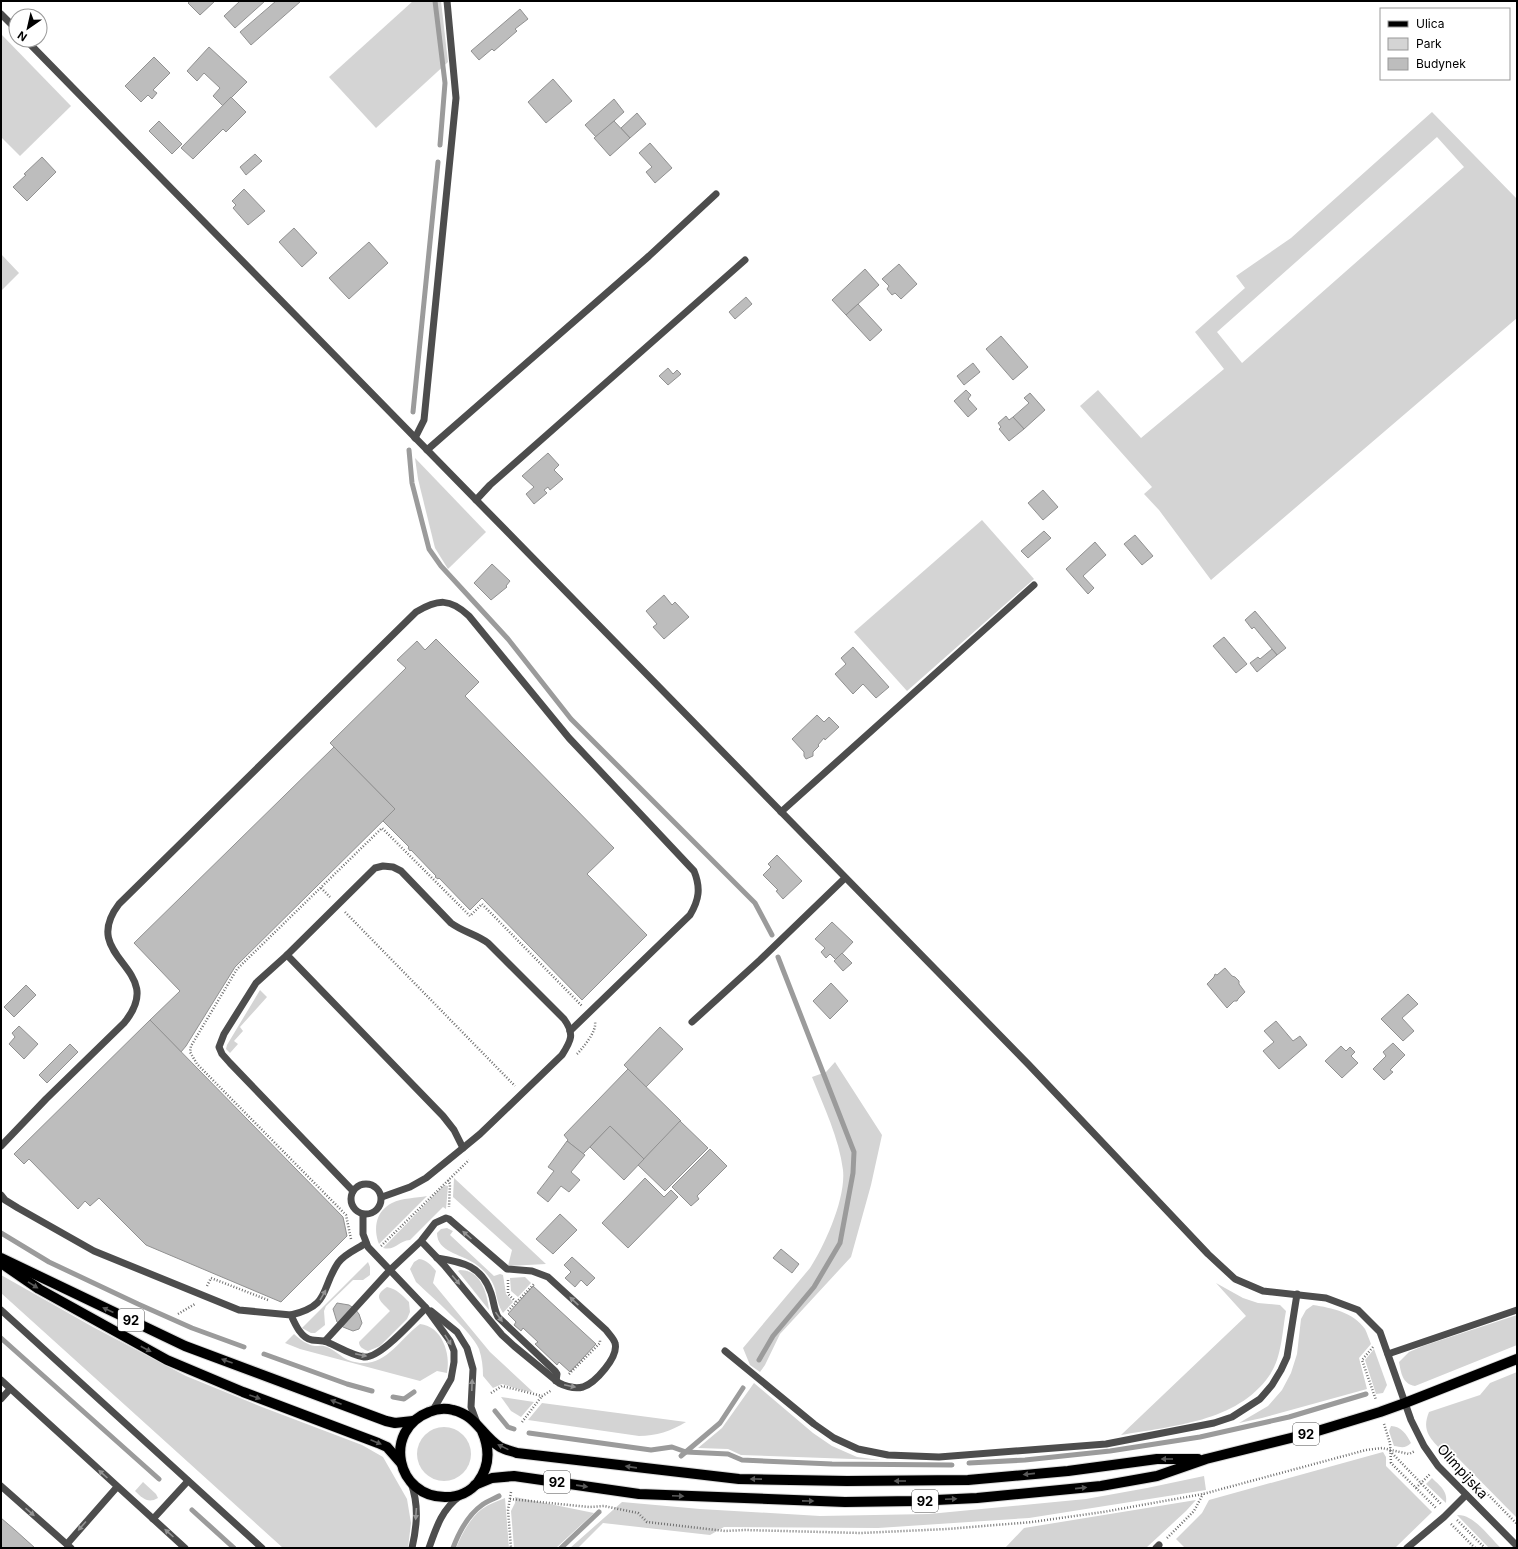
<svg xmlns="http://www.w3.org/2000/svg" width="1518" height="1549" font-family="Inter,sans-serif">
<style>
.green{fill:#d4d4d4;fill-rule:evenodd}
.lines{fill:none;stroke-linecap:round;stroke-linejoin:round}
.stream{stroke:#9b9b9b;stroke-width:5}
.building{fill:#bdbdbd;stroke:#919191}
.major-casing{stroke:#dbdbdb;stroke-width:12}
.path{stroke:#6f6f6f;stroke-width:2.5;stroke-dasharray:1 2;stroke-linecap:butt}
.minor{stroke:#4d4d4d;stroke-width:7}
.major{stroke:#000;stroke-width:10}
.oneway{fill:#949494}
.oneway2{fill:#595959}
.labels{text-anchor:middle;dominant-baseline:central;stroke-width:3.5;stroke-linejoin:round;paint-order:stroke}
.shield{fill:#fff;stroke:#4c4c4c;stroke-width:1}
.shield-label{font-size:13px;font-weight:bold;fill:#000}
.street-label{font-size:14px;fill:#000;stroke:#fff}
</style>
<rect width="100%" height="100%" fill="#fff"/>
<!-- green -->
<g class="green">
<path d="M413,1H441L448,62L376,128L329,77Z"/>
<path d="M1,34L71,106L20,156L1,137Z"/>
<path d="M1432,112L1517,199V318L1211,580L1159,510L1144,494L1152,487L1080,406L1098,390L1141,438L1224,369L1195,332L1245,288L1236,276L1291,238ZM1437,137L1464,167L1242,363L1217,332Z"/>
<path d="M1,254L19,273L1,291Z"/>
<path d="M415,458L486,532L448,569L435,548L418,479Z"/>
<path d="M982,520L1034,579L907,691L854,632Z"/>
<path d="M260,990L267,997L240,1027L243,1031L234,1041L238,1044L230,1053L226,1049L227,1045Z"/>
<path d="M835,1062L882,1135L871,1185L851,1257L780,1334L765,1365L760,1372L750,1365L743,1348L810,1268C825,1245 846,1198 843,1170C839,1138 824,1107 812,1077L826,1072Z"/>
<path d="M454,1178L546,1264L508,1266L512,1250L453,1197Z"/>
<path d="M444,1185L448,1186L446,1209L443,1207L410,1240C398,1241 396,1251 383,1248Z"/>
<path d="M427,1196L379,1244C373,1228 376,1211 392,1203C402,1198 416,1198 427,1196Z"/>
<path d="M447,1228L453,1231L450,1235L494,1276L500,1274L503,1275L506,1294L513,1302L503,1313C498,1305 497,1298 495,1289C492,1278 483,1269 474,1263C461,1254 437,1252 437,1233L441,1229Z"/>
<path d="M419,1259C427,1260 431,1265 436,1271L433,1283L490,1352L533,1392L521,1390L502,1384L493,1388L483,1376C483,1367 482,1358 479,1349C472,1332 431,1296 416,1282L410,1269L414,1262Z"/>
<path d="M368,1262L370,1267V1275L363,1280H353L326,1306L324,1311L325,1325L315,1333H311L302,1328Z"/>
<path d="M460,1270C481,1270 487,1293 489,1310L458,1271Z"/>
<path d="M1,1275L93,1327L186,1376L262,1407L362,1445L383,1457L407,1499L411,1523L408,1548H283L1,1293Z"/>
<path d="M525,1277L531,1283L518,1297L511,1291L510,1278Z"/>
<path d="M1216,1283L1243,1298L1258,1303L1280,1305L1286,1311C1282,1332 1282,1358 1269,1376C1237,1422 1172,1426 1121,1435L1246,1316Z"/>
<path d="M387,1287C397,1289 402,1295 409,1302L410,1312L407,1319L380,1346L368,1351C363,1349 359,1347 359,1342L390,1311C381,1301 372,1297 387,1287Z"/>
<path d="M1313,1305C1332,1308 1353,1312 1365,1329C1367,1333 1369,1339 1371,1344L1359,1358L1367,1389L1262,1418L1239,1423L1268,1406L1282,1390L1291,1373L1297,1354L1301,1319L1306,1310Z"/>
<path d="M1517,1315V1345L1415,1386C1402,1384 1401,1372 1399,1362L1409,1352L1423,1346Z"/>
<path d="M420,1324C442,1326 451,1354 447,1373L437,1371L420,1381L300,1349L285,1343L294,1334C301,1340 307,1345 315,1346C319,1346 323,1345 327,1347C335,1350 341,1357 348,1360C383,1373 396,1342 420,1324Z"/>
<path d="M1374,1349L1387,1385L1383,1393L1376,1394L1365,1360Z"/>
<path d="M1517,1372V1518L1448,1448L1443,1452C1431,1439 1421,1431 1429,1412L1480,1395L1490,1383Z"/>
<path d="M754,1383L813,1433L832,1446L857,1457L880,1460L741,1455L728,1449L698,1448L722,1428Z"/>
<path d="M501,1397L534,1402L521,1417L511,1411Z"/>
<path d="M542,1403L686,1422C671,1431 656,1436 639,1436L528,1420Z"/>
<path d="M1391,1426C1401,1426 1407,1435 1411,1443C1405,1449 1401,1447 1394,1446L1389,1431Z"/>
<circle cx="444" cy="1454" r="27"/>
<path d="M1383,1452L1386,1457V1466L1432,1512L1395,1548H1183L1184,1547L1176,1539L1202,1513L1209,1500Z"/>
<path d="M1204,1476L1206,1490L1029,1518L878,1528L724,1527L710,1535L603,1523L578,1548H570L622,1502L700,1509L820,1516L929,1514L1086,1499L1147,1488Z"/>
<path d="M1432,1478C1440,1486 1448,1491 1446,1503L1426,1484Z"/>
<path d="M143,1482L156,1494L158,1498C148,1504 142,1498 135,1491Z"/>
<path d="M515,1497L594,1513L556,1548H514L511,1511L515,1503Z"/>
<path d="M505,1498L509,1548H456C462,1534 470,1518 482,1509C489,1504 498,1501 505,1498Z"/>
<path d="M1196,1500L1186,1511L1146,1548H1005L1024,1528Z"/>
<path d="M1457,1515C1474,1514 1489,1537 1501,1548H1489Z"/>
</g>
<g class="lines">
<!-- stream -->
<g class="stream">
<path d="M435,1L445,83L440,145"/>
<path d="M413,412L438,162"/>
<path d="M409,450L412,483L429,549L441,566L508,639L571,719L755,903L772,935"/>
<path d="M1,1233L49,1262L138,1304L192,1328L244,1347"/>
<path d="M1,1338L159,1479"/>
<path d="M264,1354L347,1384L372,1391"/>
<path d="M759,1360L773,1336L814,1287L840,1243L853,1173L854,1152L778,957"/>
<path d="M393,1397L404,1399L414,1392"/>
<path d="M495,1411L508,1427L514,1429"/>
<path d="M529,1433L651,1450L672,1447L686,1452L728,1454L742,1460L832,1464L952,1465"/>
<path d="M681,1456L720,1423L743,1388"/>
<path d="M969,1463L1025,1460L1110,1451L1200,1437L1289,1417L1366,1394"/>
<path d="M192,1510L234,1548"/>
<path d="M453,1548C459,1532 468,1515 482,1505C487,1501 494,1499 499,1496"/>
<path d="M561,1548L599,1512"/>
</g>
</g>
<!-- building -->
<g class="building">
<path d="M190,1H215L200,15L188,3Z"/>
<path d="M240,1H265L235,28L224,16Z"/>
<path d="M276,1H301L251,45L240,32Z"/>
<path d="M520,9L528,19L515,29L517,31L494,51L492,49L479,60L471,51Z"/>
<path d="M209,47L247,82L223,106L213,96L220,88L204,73L197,81L187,71Z"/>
<path d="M154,57L170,73L153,90L157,93L152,99L148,95L141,102L125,86Z"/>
<path d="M553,79L572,101L546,123L528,102Z"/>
<path d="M231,97L246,112L226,132L223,129L193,159L181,148Z"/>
<path d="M614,99L624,112L596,137L585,125Z"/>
<path d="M637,113L646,124L630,138L621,128Z"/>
<path d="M159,121L182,144L172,154L149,131Z"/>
<path d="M614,121L630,138L610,156L594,138Z"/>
<path d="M650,143L672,168L655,183L646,172L652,167L639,153Z"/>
<path d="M255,154L262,161L246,175L240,167Z"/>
<path d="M42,157L56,172L27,201L13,187L26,175L24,174Z"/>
<path d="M244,189L265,211L248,225L233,208L236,205L232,201Z"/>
<path d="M294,228L317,253L302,267L279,242Z"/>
<path d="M369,242L388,263L349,299L329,278Z"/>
<path d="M899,264L917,284L901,299L895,293L892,295L887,289L889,286L882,279Z"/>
<path d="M865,269L879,285L846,315L832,300Z"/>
<path d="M746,297L752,304L735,319L729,312Z"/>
<path d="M858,304L882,330L870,341L846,315Z"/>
<path d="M1001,336L1028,367L1013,380L986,349Z"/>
<path d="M973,363L980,372L964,385L957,376Z"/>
<path d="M668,368L673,374L677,370L681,374L668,385L659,376Z"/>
<path d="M966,390L971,395L968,399L977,409L968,417L954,401Z"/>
<path d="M1030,393L1045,410L1024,429L1013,417L1029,403L1024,398Z"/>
<path d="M1006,416L1009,420L1013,417L1024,429L1009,441L999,429L1001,427L998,423Z"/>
<path d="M548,453L559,465L554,470L563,479L550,490L548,487L544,490L547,493L534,504L526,494L534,487L522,476Z"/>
<path d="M1043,490L1058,507L1043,520L1028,503Z"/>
<path d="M1044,531L1051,538L1028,558L1021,551Z"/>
<path d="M1135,535L1153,556L1142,565L1124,544Z"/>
<path d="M1095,542L1106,555L1083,576L1094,588L1088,594L1066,569Z"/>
<path d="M492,564L510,581L506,586L507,587L491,600L474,583Z"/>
<path d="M664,595L672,605L675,602L689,617L664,639L653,627L657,624L646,611Z"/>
<path d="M1255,611L1286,648L1277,655L1254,627L1252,629L1245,620Z"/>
<path d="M1224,637L1247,664L1236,673L1213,646Z"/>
<path d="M436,639L479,682L465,696L614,848L587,874L647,935L582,1000L482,898L470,910L439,878L438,879L435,877L436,876L411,850L410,851L408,848L409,847L383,821L395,809L330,743L406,668L397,660L417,641L425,650Z"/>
<path d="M853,647L889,687L876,698L863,684L853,694L835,674L846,664L841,658Z"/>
<path d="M1272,649L1277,655L1257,672L1250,663L1258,657L1260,659Z"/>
<path d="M817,715L824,722L829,717L839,727L825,740L824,738L818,745L819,746L813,752V756L806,759L804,756V752L792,739Z"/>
<path d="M334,747L395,809L235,967L186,1046L181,1052L150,1020L180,991L134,943Z"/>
<path d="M777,855L802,881L783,899L776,891L778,890L763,875L771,867L768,864Z"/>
<path d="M832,922L853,942L836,960L830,954L826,958L821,952L825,948L815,939Z"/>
<path d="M842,953L852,963L843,971L834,961Z"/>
<path d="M1225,968L1232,976L1235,977L1239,981V984L1245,992L1238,999L1237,1001H1234L1227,1008L1207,984L1214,977L1215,974L1217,975Z"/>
<path d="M831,983L848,1001L830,1019L813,1001Z"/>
<path d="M26,985L36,995L14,1017L4,1007Z"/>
<path d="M1408,994L1418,1004L1402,1018L1414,1031L1403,1041L1381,1019Z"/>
<path d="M150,1020L343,1217L347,1236L281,1302L146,1245L99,1198L90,1206L85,1201L78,1209L29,1159L24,1164L14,1154Z"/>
<path d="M1276,1021L1293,1041L1300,1036L1307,1045L1279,1069L1263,1051L1274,1042L1264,1031Z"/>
<path d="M19,1026L38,1044L24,1059L9,1044L15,1037L12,1033Z"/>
<path d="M660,1027L683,1049L646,1087L624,1065Z"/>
<path d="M1393,1043L1405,1055L1390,1070L1393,1072L1384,1080L1373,1069L1386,1056L1383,1052Z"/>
<path d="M70,1044L78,1052L47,1083L39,1075Z"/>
<path d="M1341,1046L1346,1051L1350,1047L1355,1052L1351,1056L1358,1063L1342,1078L1325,1061Z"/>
<path d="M628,1069L681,1121L644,1159L610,1126L583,1154L567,1141L568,1140L564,1135Z"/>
<path d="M680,1121L708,1148L665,1191L638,1165Z"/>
<path d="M610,1126L644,1159L624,1180L590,1147Z"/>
<path d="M567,1141L585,1155L571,1172L580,1180L569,1192L561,1186L548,1202L537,1193L554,1171L548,1167Z"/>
<path d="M710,1149L727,1166L697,1196L699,1199L691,1206L672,1187Z"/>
<path d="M645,1178L664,1197L671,1190L678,1197L628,1248L602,1223Z"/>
<path d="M560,1214L577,1230L553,1254L536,1239Z"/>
<path d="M781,1249L799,1264L792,1273L773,1258Z"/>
<path d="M572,1257L595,1278L587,1286L581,1280L575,1287L565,1278L571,1272L564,1265Z"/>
<path d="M533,1286L596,1344L570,1372L559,1362L557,1365L535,1344L538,1342L523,1328L521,1331L514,1325L516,1322L508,1314Z"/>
<path d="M337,1303L349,1305L355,1309L359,1314L362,1323L359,1329L353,1331L343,1327L337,1322L333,1309Z"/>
<path d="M1,1518L15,1530L35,1548H1Z"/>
</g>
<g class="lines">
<!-- major casing -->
<g class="major-casing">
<g id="major">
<path d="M1,1258L185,1346L386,1421L395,1423L413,1421"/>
<path d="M1,1263L39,1289L167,1360L243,1392L378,1443L387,1447L401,1463"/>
<path d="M482,1431C490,1449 490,1466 478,1482C470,1492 458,1497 446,1497C396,1498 382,1430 429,1412C436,1409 445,1408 453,1410C476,1415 482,1436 500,1447C505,1450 512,1451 517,1453L739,1479L847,1481L968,1480L1068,1471L1157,1459H1198"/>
<path d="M475,1485L492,1478L514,1476L639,1494L845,1502L915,1501L977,1498L1101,1486L1157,1476L1206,1459L1311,1433L1380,1412L1405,1403L1517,1359"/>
</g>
</g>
<!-- path -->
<g class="path">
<path d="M321,888L330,897"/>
<path d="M345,912L515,1086"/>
<path d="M577,1054C583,1048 597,1031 595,1022"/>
<path d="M448,1180L450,1184L449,1207"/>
<path d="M351,1239L346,1215L197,1064L190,1052L191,1046L237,969L382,828L470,916L482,904L582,1006"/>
<path d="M381,1246L469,1160"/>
<path d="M508,1280V1294L516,1302"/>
<path d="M207,1286L211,1278L268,1300"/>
<path d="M508,1311L535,1283"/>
<path d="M178,1314L195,1304"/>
<path d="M1373,1347L1362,1360L1376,1400"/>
<path d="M569,1374L600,1343V1340"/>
<path d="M491,1393L502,1386L542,1396L552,1390"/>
<path d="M522,1422L542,1396"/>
<path d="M1384,1424L1390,1443L1391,1463L1437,1509"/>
<path d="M1390,1451L1442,1505"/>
<path d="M1446,1458L1449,1455L1517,1524"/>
<path d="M1416,1488L1430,1474"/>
<path d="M511,1492L508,1510L511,1548"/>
<path d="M510,1499L589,1507L604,1506L638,1513L647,1522L725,1531L745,1530L861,1533L947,1529L1032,1522L1103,1512L1203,1494L1366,1450L1382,1448L1409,1454L1415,1451"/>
<path d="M1457,1520L1485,1548"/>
<path d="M1451,1524L1475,1548"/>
<path d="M1167,1538L1194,1511L1203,1494"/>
</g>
<!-- minor -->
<g class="minor">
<path d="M1,14L16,29"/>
<path d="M26,40L1029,1065L1208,1254L1235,1279L1263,1291L1326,1298L1358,1310L1380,1332L1411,1420L1424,1446L1438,1466L1517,1546"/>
<path d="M415,438L424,420L456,98L447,1"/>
<path d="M427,450L649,256L716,194"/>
<path d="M476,500L490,485L745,260"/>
<path d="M781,812L1034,585"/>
<path d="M383,866L393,867L401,871L451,923C463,932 476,934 488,943L564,1019C575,1034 571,1041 562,1055L480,1134L463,1148L454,1130L443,1116L287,955L375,868Z"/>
<path d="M287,955L256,983L224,1034L219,1047L222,1054L230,1063L353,1191"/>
<path d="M692,1022L760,960L845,878"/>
<path d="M1,1146L46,1099L124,1023C170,968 77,959 119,904L416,612C438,599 450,598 469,616L569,738L694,871C701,888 699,900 690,915L570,1031"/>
<circle cx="366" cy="1199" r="15"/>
<path d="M1,1195L5,1200L18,1208L94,1251L239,1310L291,1315C295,1324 301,1338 312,1340C317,1341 322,1340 327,1342C339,1347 351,1355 364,1357C380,1359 414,1319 426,1308"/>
<path d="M382,1197L410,1187L426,1178L463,1148"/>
<path d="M363,1214V1234L368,1247L426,1308L450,1341L454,1351V1362L451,1379L433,1410"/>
<path d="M437,1258C463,1262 482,1266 491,1293C494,1302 494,1310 498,1317L555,1371L557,1374L556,1381"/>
<path d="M1,1310L262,1548"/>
<path d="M431,1311L457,1332L467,1348L473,1369L471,1407L477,1423"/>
<path d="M291,1315C331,1305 320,1290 338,1263C344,1254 357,1249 366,1243"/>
<path d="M325,1341L390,1270L421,1241L435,1223L446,1218L449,1219L507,1269L532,1271L548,1277L606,1330C609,1334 614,1339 615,1343C619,1357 595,1383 583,1387C575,1389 567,1387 559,1383L514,1346L502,1335L444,1265L421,1241"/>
<path d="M725,1351L814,1424L834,1438L858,1449L888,1455L939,1457L1106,1444L1214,1423L1232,1417L1260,1399L1272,1385L1281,1370L1287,1357L1297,1294"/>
<path d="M1388,1354L1517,1310"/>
<path d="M1,1380L185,1548"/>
<path d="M1,1399L10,1389"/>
<path d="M411,1483C419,1505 417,1526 412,1548"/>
<path d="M1,1486L71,1548"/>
<path d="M153,1519L188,1481"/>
<path d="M67,1544L117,1487"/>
<path d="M429,1548C436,1528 442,1509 460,1496"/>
<path d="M1156,1548L1159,1545"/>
<path d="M1407,1548L1444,1517L1466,1495"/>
</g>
<!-- major -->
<use href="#major" class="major"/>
</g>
<!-- one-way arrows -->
<defs><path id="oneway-solid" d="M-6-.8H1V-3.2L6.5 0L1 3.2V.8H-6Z"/></defs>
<g class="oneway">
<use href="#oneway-solid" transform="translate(467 1235) rotate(-138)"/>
<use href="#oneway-solid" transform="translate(456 1280) rotate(50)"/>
<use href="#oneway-solid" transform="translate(323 1295) rotate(-60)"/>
<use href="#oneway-solid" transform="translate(574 1301) rotate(-137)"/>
<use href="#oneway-solid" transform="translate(499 1317) rotate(54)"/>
<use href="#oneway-solid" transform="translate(448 1340) rotate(58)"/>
<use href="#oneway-solid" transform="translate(361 1355) rotate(12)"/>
<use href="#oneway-solid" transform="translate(472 1385) rotate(-88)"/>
<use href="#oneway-solid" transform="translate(570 1386) rotate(12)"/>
<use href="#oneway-solid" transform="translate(103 1474) rotate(-138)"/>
<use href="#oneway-solid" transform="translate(30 1512) rotate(41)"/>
<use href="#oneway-solid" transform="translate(416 1514) rotate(94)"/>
<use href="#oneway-solid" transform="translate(82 1526) rotate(131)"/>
<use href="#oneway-solid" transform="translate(169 1533) rotate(-138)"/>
</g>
<g class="oneway2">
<use href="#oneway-solid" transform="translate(33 1285) rotate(32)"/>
<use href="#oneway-solid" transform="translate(108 1310) rotate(-155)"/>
<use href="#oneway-solid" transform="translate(146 1349) rotate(28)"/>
<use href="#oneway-solid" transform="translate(227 1361) rotate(-160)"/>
<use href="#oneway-solid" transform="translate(255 1397) rotate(20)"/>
<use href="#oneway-solid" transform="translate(336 1402) rotate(-159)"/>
<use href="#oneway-solid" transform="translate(376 1442) rotate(23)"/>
<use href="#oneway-solid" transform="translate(503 1447) rotate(-154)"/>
<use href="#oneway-solid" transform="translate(1167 1459) rotate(-180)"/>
<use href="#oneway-solid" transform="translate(631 1467) rotate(-172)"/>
<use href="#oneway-solid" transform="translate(1029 1474) rotate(174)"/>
<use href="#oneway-solid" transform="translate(756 1479) rotate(-179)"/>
<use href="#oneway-solid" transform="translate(900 1481) rotate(180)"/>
<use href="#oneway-solid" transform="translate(582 1486) rotate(8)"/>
<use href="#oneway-solid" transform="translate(1081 1488) rotate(-6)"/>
<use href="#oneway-solid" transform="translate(678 1496) rotate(3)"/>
<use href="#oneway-solid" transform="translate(951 1499) rotate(-3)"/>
<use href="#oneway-solid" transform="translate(808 1501) rotate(1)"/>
</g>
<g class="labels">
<!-- shield labels -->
<g class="shield">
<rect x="118" y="1309" width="26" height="22" rx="3"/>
<rect x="1293" y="1423" width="26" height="22" rx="3"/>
<rect x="544" y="1471" width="26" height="22" rx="3"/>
<rect x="912" y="1490" width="26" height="22" rx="3"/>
</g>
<g class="shield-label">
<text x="131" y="1320">92</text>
<text x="1306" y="1434">92</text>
<text x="557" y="1482">92</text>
<text x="925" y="1501">92</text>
</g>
<!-- street labels -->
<g class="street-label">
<text transform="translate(1463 1471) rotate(48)">Olimpijska</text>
</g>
</g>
<!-- border -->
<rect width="1518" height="1549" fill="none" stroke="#000000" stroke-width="4"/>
<!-- legend -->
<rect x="1380" y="8" width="130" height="72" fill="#ffffff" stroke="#999999"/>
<rect x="1388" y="21" width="20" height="6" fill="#000000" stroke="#999999"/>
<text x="1416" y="28" font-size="12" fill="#000000">Ulica</text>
<rect x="1388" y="38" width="20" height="12" fill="#d4d4d4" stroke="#999999"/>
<text x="1416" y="48" font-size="12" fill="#000000">Park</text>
<rect x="1388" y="58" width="20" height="12" fill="#bdbdbd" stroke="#999999"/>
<text x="1416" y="68" font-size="12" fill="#000000">Budynek</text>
<!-- north arrow -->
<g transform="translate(28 28) rotate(214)"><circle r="19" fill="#ffffff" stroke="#999999"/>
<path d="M0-3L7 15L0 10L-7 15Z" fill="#000000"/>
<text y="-6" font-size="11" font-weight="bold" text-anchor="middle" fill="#000000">N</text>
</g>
</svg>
